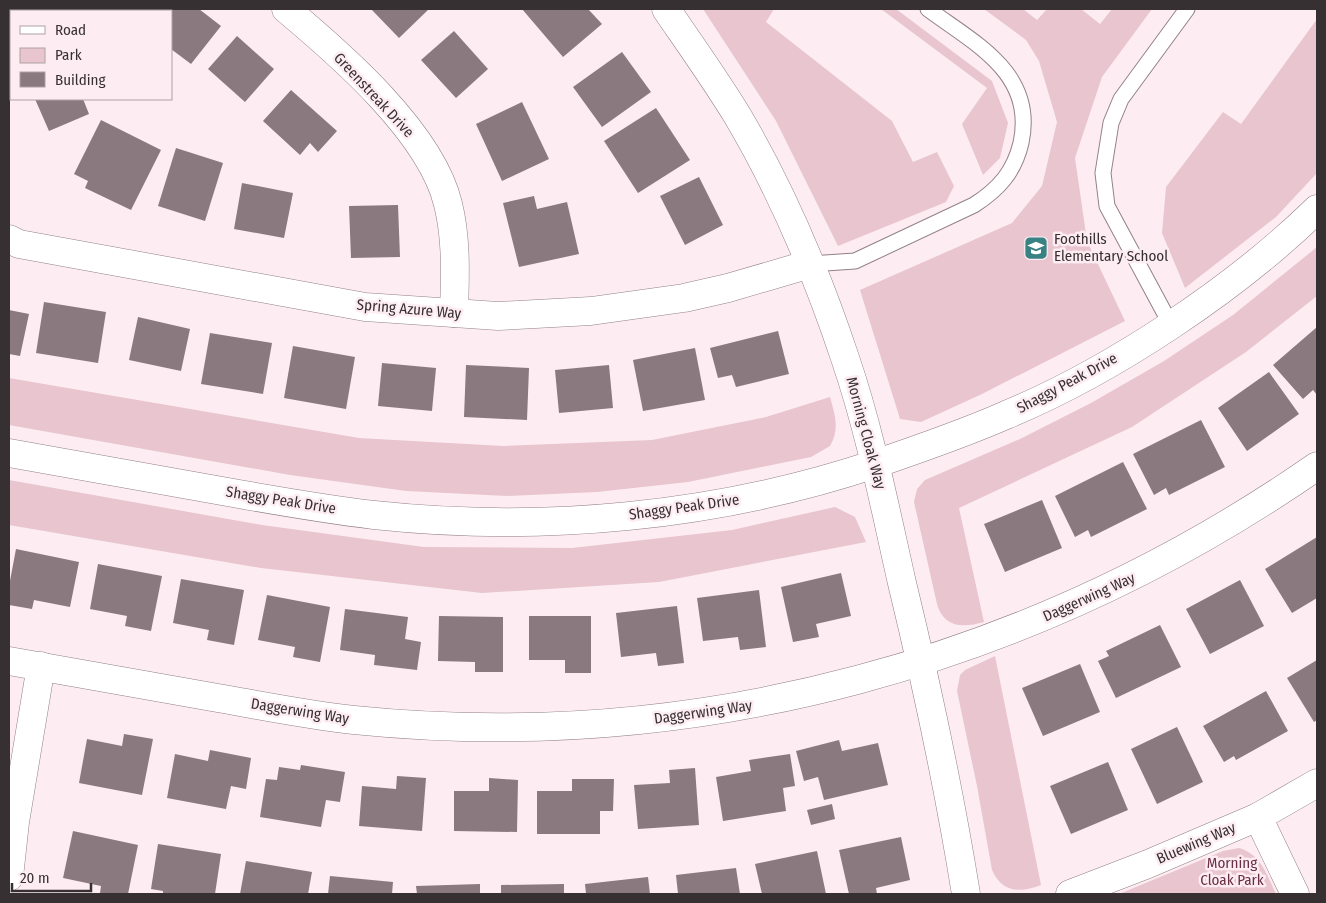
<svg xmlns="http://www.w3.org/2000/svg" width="1326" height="903" font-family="'Fira Sans Condensed',sans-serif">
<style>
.green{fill:#e8c5cf}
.building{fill:#8a797e}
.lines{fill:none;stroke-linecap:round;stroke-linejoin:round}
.lane-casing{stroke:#928186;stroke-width:17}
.street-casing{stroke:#928186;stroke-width:29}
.secondary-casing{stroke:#928186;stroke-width:29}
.lane{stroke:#fff;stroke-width:15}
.street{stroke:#fff;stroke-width:28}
.secondary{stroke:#fff;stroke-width:28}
.labels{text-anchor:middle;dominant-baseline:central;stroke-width:5;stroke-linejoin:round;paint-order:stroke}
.street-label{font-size:15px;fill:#373032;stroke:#fdedf2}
.poi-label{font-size:15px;fill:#373032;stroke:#fdedf2;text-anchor:start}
.park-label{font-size:15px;fill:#692f45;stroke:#fdedf2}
</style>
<rect width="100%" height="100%" fill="#fdedf2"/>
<!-- green -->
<g class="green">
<path d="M703,9H774L766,22L892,121L913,162L937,152L954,186L946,202L838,246L776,121Z"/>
<path d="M881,9H896L992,81L1008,123L1000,158L983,175L962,124L987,88Z"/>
<path d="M984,9H1023L1037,20L1047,9H1081L1100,24L1112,9H1152L1102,77L1075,158L1087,241L1125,321L982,394L921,422L900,419L860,290L1012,223L1042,186L1057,122L1039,61L1026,40Z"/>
<path d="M1317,19V173L1276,217L1185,288L1162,233L1166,187L1223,112L1241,124Z"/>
<path d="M1317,247V296L1246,352L1132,427L959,508L984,622C963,628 944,628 937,604L914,502L917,489L925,480L1020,439L1091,403L1164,361L1233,315Z"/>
<path d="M9,378L359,438L503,446L652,440L766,417L830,397C835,415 840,429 830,446L811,457L688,482L597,492L507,496L406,491L290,475L9,425Z"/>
<path d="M9,480L262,525L424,547L572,548L732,530L835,507L855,517L866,542L659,582L482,593L261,568L9,525Z"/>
<path d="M995,656L1041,885C1021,893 1002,893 992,870L977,786L957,691L960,675L965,670Z"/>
<path d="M1239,848C1261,854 1267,875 1276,894H1119L1223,851Z"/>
</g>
<!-- building -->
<g class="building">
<path d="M18,9H64L65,11H19Z"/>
<path d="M153,9H199L221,26L191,64L171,49V11H151Z"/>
<path d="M371,9H429L399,38Z"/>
<path d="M522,9H588L602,24L563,57Z"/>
<path d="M454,31L488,69L456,98L421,60Z"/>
<path d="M237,36L274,69L245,102L208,69Z"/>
<path d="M622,52L651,92L602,127L573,87Z"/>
<path d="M291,90L337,131L318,152L310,143L300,155L263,121Z"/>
<path d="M35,99H83L89,114L49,131Z"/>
<path d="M522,102L549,159L502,181L476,124Z"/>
<path d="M656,108L690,160L638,193L604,141Z"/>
<path d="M101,120L161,150L131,210L85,188L88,181L74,174Z"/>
<path d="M176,148L223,163L205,221L158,206Z"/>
<path d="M699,177L723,225L685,245L660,196Z"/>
<path d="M242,183L293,193L284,238L234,229Z"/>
<path d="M534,196L537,209L567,202L579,254L519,267L503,203Z"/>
<path d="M398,205L400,257L351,258L349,206Z"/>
<path d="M44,302L106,312L98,363L36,353Z"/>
<path d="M9,310L29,314L20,356L9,354Z"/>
<path d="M138,317L190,329L181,371L129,360Z"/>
<path d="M1317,327V395L1313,390L1303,399L1273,365Z"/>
<path d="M778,331L789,374L736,387L732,375L718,378L710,348Z"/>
<path d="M210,333L272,343L263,394L201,384Z"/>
<path d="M293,346L355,357L346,409L284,398Z"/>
<path d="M695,348L705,400L643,411L633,360Z"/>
<path d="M382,363L436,368L432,411L378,406Z"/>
<path d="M466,365L529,368L527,420L464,417Z"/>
<path d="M609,365L613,408L559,413L555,370Z"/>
<path d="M1269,372L1299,414L1247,451L1218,408Z"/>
<path d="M1201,420L1225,467L1169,495L1166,488L1154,495L1133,454Z"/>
<path d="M1123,462L1147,509L1091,537L1088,530L1075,537L1055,496Z"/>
<path d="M1042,500L1062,548L1005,572L984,524Z"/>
<path d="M1317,537V598L1292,613L1265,569Z"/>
<path d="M16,549L79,562L70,607L34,600L32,609L9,605V586Z"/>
<path d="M98,564L162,576L151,631L125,626L127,616L90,609Z"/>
<path d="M841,573L851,616L816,624L819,637L793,642L781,587Z"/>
<path d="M181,579L244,590L234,645L207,640L209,630L173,623Z"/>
<path d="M1240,580L1264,626L1210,654L1186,609Z"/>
<path d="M759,590L766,647L740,650L738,637L703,641L697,598Z"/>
<path d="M267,595L330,607L320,662L293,657L295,647L258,640Z"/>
<path d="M677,606L684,663L658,666L656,653L621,657L616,613Z"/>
<path d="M345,609L408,617L405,639L421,642L417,670L374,665L375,655L340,650Z"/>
<path d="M439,616L503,617V672H475V662L438,661Z"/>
<path d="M529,616H591V673H565V660H529Z"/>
<path d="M1160,625L1181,667L1116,698L1098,661L1109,656L1106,651Z"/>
<path d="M1317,660V720L1314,722L1287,678Z"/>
<path d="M1080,664L1100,712L1043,736L1022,688Z"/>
<path d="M1266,691L1288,731L1236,760L1234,756L1224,762L1203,726Z"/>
<path d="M1177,727L1203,782L1157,804L1131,749Z"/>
<path d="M124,734L153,739L142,795L79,783L87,739L122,746Z"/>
<path d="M839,740L842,751L878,743L888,785L824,800L818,777L804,781L796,751Z"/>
<path d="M210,750L251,758L246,789L231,786L226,809L167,798L175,754L208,761Z"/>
<path d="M790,754L795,786L783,788L786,811L723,821L716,777L751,771L749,760Z"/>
<path d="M1108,762L1128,810L1071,834L1050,786Z"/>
<path d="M301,765L345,772L340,802L326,800L321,827L260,817L266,779L277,780L279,767L300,770Z"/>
<path d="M695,768L699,825L638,829L634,785L670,783L669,770Z"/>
<path d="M397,776L426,778L422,831L359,826L362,786L396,789Z"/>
<path d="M489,778L518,780L517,832L454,831V791H489Z"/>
<path d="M572,779H614L613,811H600V834H537V791H572Z"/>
<path d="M832,804L835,819L811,825L807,810Z"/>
<path d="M73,831L138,845L128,894L100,893L101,886L63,878Z"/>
<path d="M901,837L910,880L876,888L877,894H849L839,850Z"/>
<path d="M158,844L221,854L215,894H163V891L151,889Z"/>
<path d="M817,851L826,894H762L755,864Z"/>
<path d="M246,861L312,872L308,894H240Z"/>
<path d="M736,868L740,894H678L676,875Z"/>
<path d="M330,876L393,882L392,894H328Z"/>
<path d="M648,877L650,894H586L585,884Z"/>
<path d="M480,884V894H417L416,886Z"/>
<path d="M564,884V894H501V885Z"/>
</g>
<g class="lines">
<!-- lane casing -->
<g class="lane-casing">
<g id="lane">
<path d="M810,264L855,261L974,205C999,189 1014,172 1021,143C1036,73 975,44 928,9"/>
<path d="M1171,325L1107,206L1103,173L1111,123L1121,99L1187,9"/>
</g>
</g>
<!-- street casing -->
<g class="street-casing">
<g id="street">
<path d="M286,9C341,55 431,133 448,204C457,240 455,277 454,313"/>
<path d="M9,239L19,244L365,307L498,316L591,311L684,298L728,288L810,264"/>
<path d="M875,464C919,449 963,434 1006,415C1112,371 1235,289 1317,209"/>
<path d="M9,661C76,673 144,685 212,697C259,705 307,715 354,720C697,755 1035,662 1317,466"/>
<path d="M1258,817L1295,894"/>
<path d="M9,877L15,822L41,666"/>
<path d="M1070,894L1148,864L1258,817L1317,783"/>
</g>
</g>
<!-- secondary casing -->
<g class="secondary-casing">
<g id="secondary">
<path d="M666,9C690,44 715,79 737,115C782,191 817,274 845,358C870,431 885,508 902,583C927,686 949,789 966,894"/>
<path d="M9,453C80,466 151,478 222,491C272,500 323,509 374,515C541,533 716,517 875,464"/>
</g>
</g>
<!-- lane -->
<use href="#lane" class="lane"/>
<!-- street -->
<use href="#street" class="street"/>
<!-- secondary -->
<use href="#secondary" class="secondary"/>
</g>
<!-- icons -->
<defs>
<g id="school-square" transform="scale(1.25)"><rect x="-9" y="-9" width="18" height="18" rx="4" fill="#398283" stroke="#fdedf2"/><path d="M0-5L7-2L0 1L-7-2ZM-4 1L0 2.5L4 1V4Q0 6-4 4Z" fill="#fff"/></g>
</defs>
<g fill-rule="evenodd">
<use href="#school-square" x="1036" y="248"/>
</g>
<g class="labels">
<!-- street labels -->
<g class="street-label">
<text transform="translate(374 95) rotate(47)">Greenstreak Drive</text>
<text transform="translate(409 309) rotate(5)">Spring Azure Way</text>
<text transform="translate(1067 383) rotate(-28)">Shaggy Peak Drive</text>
<text transform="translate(866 433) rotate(75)">Morning Cloak Way</text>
<text transform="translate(281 500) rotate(9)">Shaggy Peak Drive</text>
<text transform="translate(684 507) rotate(-8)">Shaggy Peak Drive</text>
<text transform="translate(1089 597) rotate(-24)">Daggerwing Way</text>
<text transform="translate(300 711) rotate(9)">Daggerwing Way</text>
<text transform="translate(703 712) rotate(-8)">Daggerwing Way</text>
<text transform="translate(1196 843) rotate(-23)">Bluewing Way</text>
</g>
<!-- poi labels -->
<g class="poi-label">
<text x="1054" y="239">Foothills<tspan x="1054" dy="17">Elementary School</tspan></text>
</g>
<!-- park labels -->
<g class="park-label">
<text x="1232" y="863">Morning<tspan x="1232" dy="17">Cloak Park</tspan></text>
</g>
</g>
<!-- border -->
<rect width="1326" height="903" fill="none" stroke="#373032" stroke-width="20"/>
<!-- legend -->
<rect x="10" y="10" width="162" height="90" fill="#fdedf2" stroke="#aea1a5"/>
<rect x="20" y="26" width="25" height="8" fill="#ffffff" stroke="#aea1a5"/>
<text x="55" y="35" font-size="15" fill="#373032">Road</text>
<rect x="20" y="48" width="25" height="15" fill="#e8c5cf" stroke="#aea1a5"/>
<text x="55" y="60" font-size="15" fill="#373032">Park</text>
<rect x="20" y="72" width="25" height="15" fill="#8a797e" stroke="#aea1a5"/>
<text x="55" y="85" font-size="15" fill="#373032">Building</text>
<!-- scale -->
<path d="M12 883v8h79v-8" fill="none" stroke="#373032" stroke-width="2.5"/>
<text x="20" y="883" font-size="15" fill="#373032" stroke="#fdedf2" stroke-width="4" paint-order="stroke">20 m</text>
</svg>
